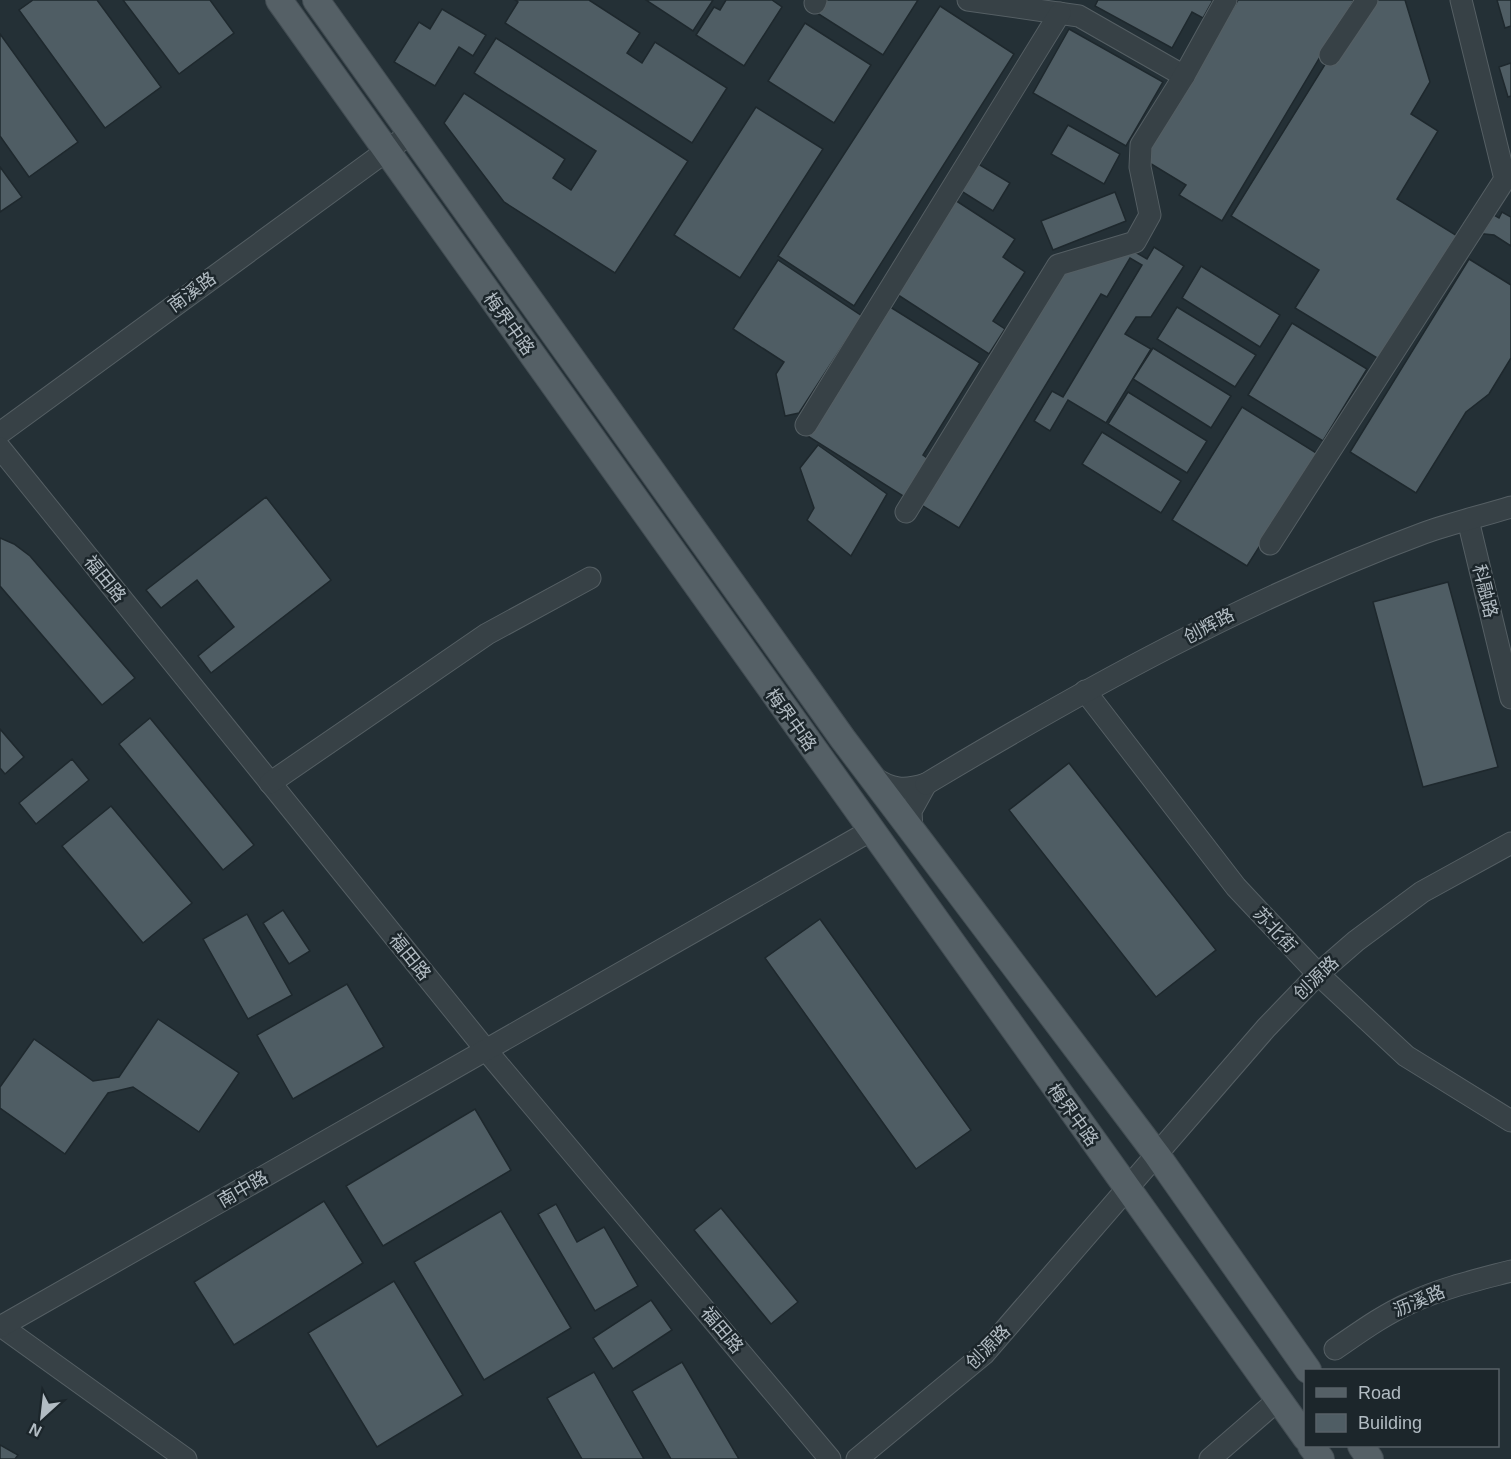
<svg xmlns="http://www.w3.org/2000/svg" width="1511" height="1459" font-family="Helvetica,'Noto Sans SC',sans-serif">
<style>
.building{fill:#4f5d64;stroke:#1e282d;stroke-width:1.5}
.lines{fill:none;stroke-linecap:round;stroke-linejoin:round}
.minor-casing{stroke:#555f64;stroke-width:23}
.major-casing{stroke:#434d53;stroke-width:28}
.minor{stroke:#374146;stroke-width:21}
.major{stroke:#556066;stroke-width:26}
.labels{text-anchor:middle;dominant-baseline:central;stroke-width:5;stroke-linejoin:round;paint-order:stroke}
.street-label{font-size:18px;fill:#b2bcc3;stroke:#1c262b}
</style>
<rect width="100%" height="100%" fill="#243036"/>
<!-- building -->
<g class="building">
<path d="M33,0H97L161,87L105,128L19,10Z"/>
<path d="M123,0H210L234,33L179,74Z"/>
<path d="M515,0H589L640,33L627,53L642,63L655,42L727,88L692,143L505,23L518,2Z"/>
<path d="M646,0H713L693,31Z"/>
<path d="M726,0H772L782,7L744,66L696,35L714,7L720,10Z"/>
<path d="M825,0H918L883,55L817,13Z"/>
<path d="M1098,0H1213L1203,18L1192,12L1172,48L1095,6Z"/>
<path d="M1238,0H1354L1222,221L1179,195L1186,185L1143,159Z"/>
<path d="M1365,0H1405L1430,82L1411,114L1438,131L1397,199L1459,237L1382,361L1295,308L1319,270L1231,216Z"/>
<path d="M1497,0H1511V26L1505,28Z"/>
<path d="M940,6L1014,54L854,306L778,256Z"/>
<path d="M442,9L486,35L473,56L459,47L435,86L394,62L419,22L430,29Z"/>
<path d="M805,23L871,65L834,123L768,81Z"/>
<path d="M1069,29L1163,82L1126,146L1033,93Z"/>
<path d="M0,34L78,142L29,177L0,136Z"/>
<path d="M496,38L688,161L615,273L504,202L444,123L464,93L565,159L553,178L571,190L596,151L474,73Z"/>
<path d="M1511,63V96L1508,97L1499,67Z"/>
<path d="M756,107L823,149L740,278L674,235Z"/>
<path d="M1068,125L1120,154L1104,184L1051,154Z"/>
<path d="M975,162L1010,183L993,211L958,189Z"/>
<path d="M0,167L22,197L0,212Z"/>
<path d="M1115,192L1126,221L1053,250L1041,221Z"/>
<path d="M955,200L1015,239L1003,257L1025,272L993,321L1005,329L989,354L895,293Z"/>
<path d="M1487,211L1499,218L1502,212L1511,217V246L1494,235L1475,233Z"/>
<path d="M1154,247L1184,266L1151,317H1136L1125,334L1151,349L1106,423L1068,400L1050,431L1034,421L1052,391L1063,397L1142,265L1130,258L1107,297L1101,294L959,528L918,503L1060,269L1130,249L1147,259Z"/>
<path d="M1469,259L1511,285V358L1489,394L1466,412L1416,493L1350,452Z"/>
<path d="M778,260L862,316L799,413L785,416L776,374L784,362L733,329Z"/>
<path d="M1201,266L1280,315L1260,347L1182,298Z"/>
<path d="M887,305L980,363L923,455L934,463L911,501L806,435Z"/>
<path d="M1177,307L1256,355L1235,387L1157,339Z"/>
<path d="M1292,323L1367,369L1323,441L1248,395Z"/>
<path d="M1153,348L1231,396L1211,428L1133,379Z"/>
<path d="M1128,392L1207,441L1187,473L1108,424Z"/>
<path d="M1242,407L1318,454L1247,566L1172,520Z"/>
<path d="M1102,432L1181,481L1161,513L1082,464Z"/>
<path d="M818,445L887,494L851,556L807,520L814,508L800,468Z"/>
<path d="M266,497L331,580L211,673L198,656L234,627L197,580L161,608L146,590Z"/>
<path d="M0,538L14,544L30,556L135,678L102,705L0,586Z"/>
<path d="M1448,582L1498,767L1423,787L1373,602Z"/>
<path d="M150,718L254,845L223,870L119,744Z"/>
<path d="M0,729L24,757L5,774L0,768Z"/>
<path d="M72,759L89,780L36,824L19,803Z"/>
<path d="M1069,763L1216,950L1156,997L1009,810Z"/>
<path d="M111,806L192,903L143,943L62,846Z"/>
<path d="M283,910L310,951L289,964L263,923Z"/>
<path d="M247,914L292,995L248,1019L203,939Z"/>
<path d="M820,919L971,1130L916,1169L765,958Z"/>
<path d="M347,984L384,1047L293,1099L257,1035Z"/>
<path d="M158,1019L239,1073L199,1132L133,1087L108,1093L65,1154L0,1108V1087L34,1039L93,1081L119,1077Z"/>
<path d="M475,1109L511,1170L383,1246L346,1186Z"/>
<path d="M324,1201L363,1263L234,1345L194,1282Z"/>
<path d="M556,1204L577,1242L604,1227L638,1286L595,1311L538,1214Z"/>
<path d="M721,1208L798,1302L771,1324L694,1230Z"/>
<path d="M501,1211L571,1328L484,1380L414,1262Z"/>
<path d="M394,1281L463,1395L377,1447L308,1333Z"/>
<path d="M651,1300L672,1330L613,1369L593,1338Z"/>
<path d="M682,1362L739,1459H671L632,1391Z"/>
<path d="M594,1372L644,1459H582L547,1398Z"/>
<path d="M0,1445L18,1455L15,1459H0Z"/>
</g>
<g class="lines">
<!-- minor casing -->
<g class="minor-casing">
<g id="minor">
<path d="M968,0L1079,16L1184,76"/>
<path d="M815,3L816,0"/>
<path d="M1330,55L1367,0"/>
<path d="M806,425L1060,13"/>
<path d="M0,433L411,133"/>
<path d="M0,448L486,1050L830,1459"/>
<path d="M906,512L1058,265L1135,242L1150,215L1140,167L1141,145L1184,76L1226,0"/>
<path d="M1468,520L1511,698"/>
<path d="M1270,544L1505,179L1461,0"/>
<path d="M1085,691L1236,887L1318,974L1406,1056L1511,1121"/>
<path d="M873,777C892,790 904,791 926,784L911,811L912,830"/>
<path d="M270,783L487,634L590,578"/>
<path d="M926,784C1086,688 1249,598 1424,533C1452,523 1482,516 1511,507"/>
<path d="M1,1326L186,1459"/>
<path d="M0,1327L870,831"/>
<path d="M1335,1349C1360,1332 1383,1315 1410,1303C1442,1288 1477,1280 1511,1271"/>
<path d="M857,1459L984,1354L1266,1028L1318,974L1356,941L1422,892L1511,843"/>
<path d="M1210,1459L1278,1400"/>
</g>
</g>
<!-- major casing -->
<g class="major-casing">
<g id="major">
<path d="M279,0L1306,1438"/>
<path d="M316,0L843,739L1157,1155L1308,1370"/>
<path d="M1311,1446L1321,1459"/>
<path d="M1361,1446L1370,1459"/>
</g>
</g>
<!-- minor -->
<use href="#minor" class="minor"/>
<!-- major -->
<use href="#major" class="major"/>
</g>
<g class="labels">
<!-- street labels -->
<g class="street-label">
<text transform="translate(192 292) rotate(-36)">南溪路</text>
<text transform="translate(509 324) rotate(54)">梅界中路</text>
<text transform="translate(105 579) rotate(51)">福田路</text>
<text transform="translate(1485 591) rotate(76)">科融路</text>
<text transform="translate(1209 626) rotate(-28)">创辉路</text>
<text transform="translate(791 720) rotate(54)">梅界中路</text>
<text transform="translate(1275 930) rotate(47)">苏北街</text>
<text transform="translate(410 957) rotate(51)">福田路</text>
<text transform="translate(1316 978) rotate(-44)">创源路</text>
<text transform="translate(1073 1115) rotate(54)">梅界中路</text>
<text transform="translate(243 1189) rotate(-30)">南中路</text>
<text transform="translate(1419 1301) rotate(-23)">沥溪路</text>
<text transform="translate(722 1330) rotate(50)">福田路</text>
<text transform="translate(988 1347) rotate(-45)">创源路</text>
</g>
</g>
<!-- legend -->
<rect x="1304" y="1369" width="195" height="78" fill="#1c262b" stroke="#586268" stroke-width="1.5"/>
<rect x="1316" y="1388" width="30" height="9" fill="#556066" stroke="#586268" stroke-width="1.5"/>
<text x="1358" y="1399" font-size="18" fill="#b2bcc3">Road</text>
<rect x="1316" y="1414" width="30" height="18" fill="#4f5d64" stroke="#586268" stroke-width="1.5"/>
<text x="1358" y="1429" font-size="18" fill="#b2bcc3">Building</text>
<!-- north arrow -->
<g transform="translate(42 1417) rotate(207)" stroke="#1c262b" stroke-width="4.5" paint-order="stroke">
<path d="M0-4.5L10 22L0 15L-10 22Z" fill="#b2bcc3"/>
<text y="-9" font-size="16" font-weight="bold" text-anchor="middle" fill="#b2bcc3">N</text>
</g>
</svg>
